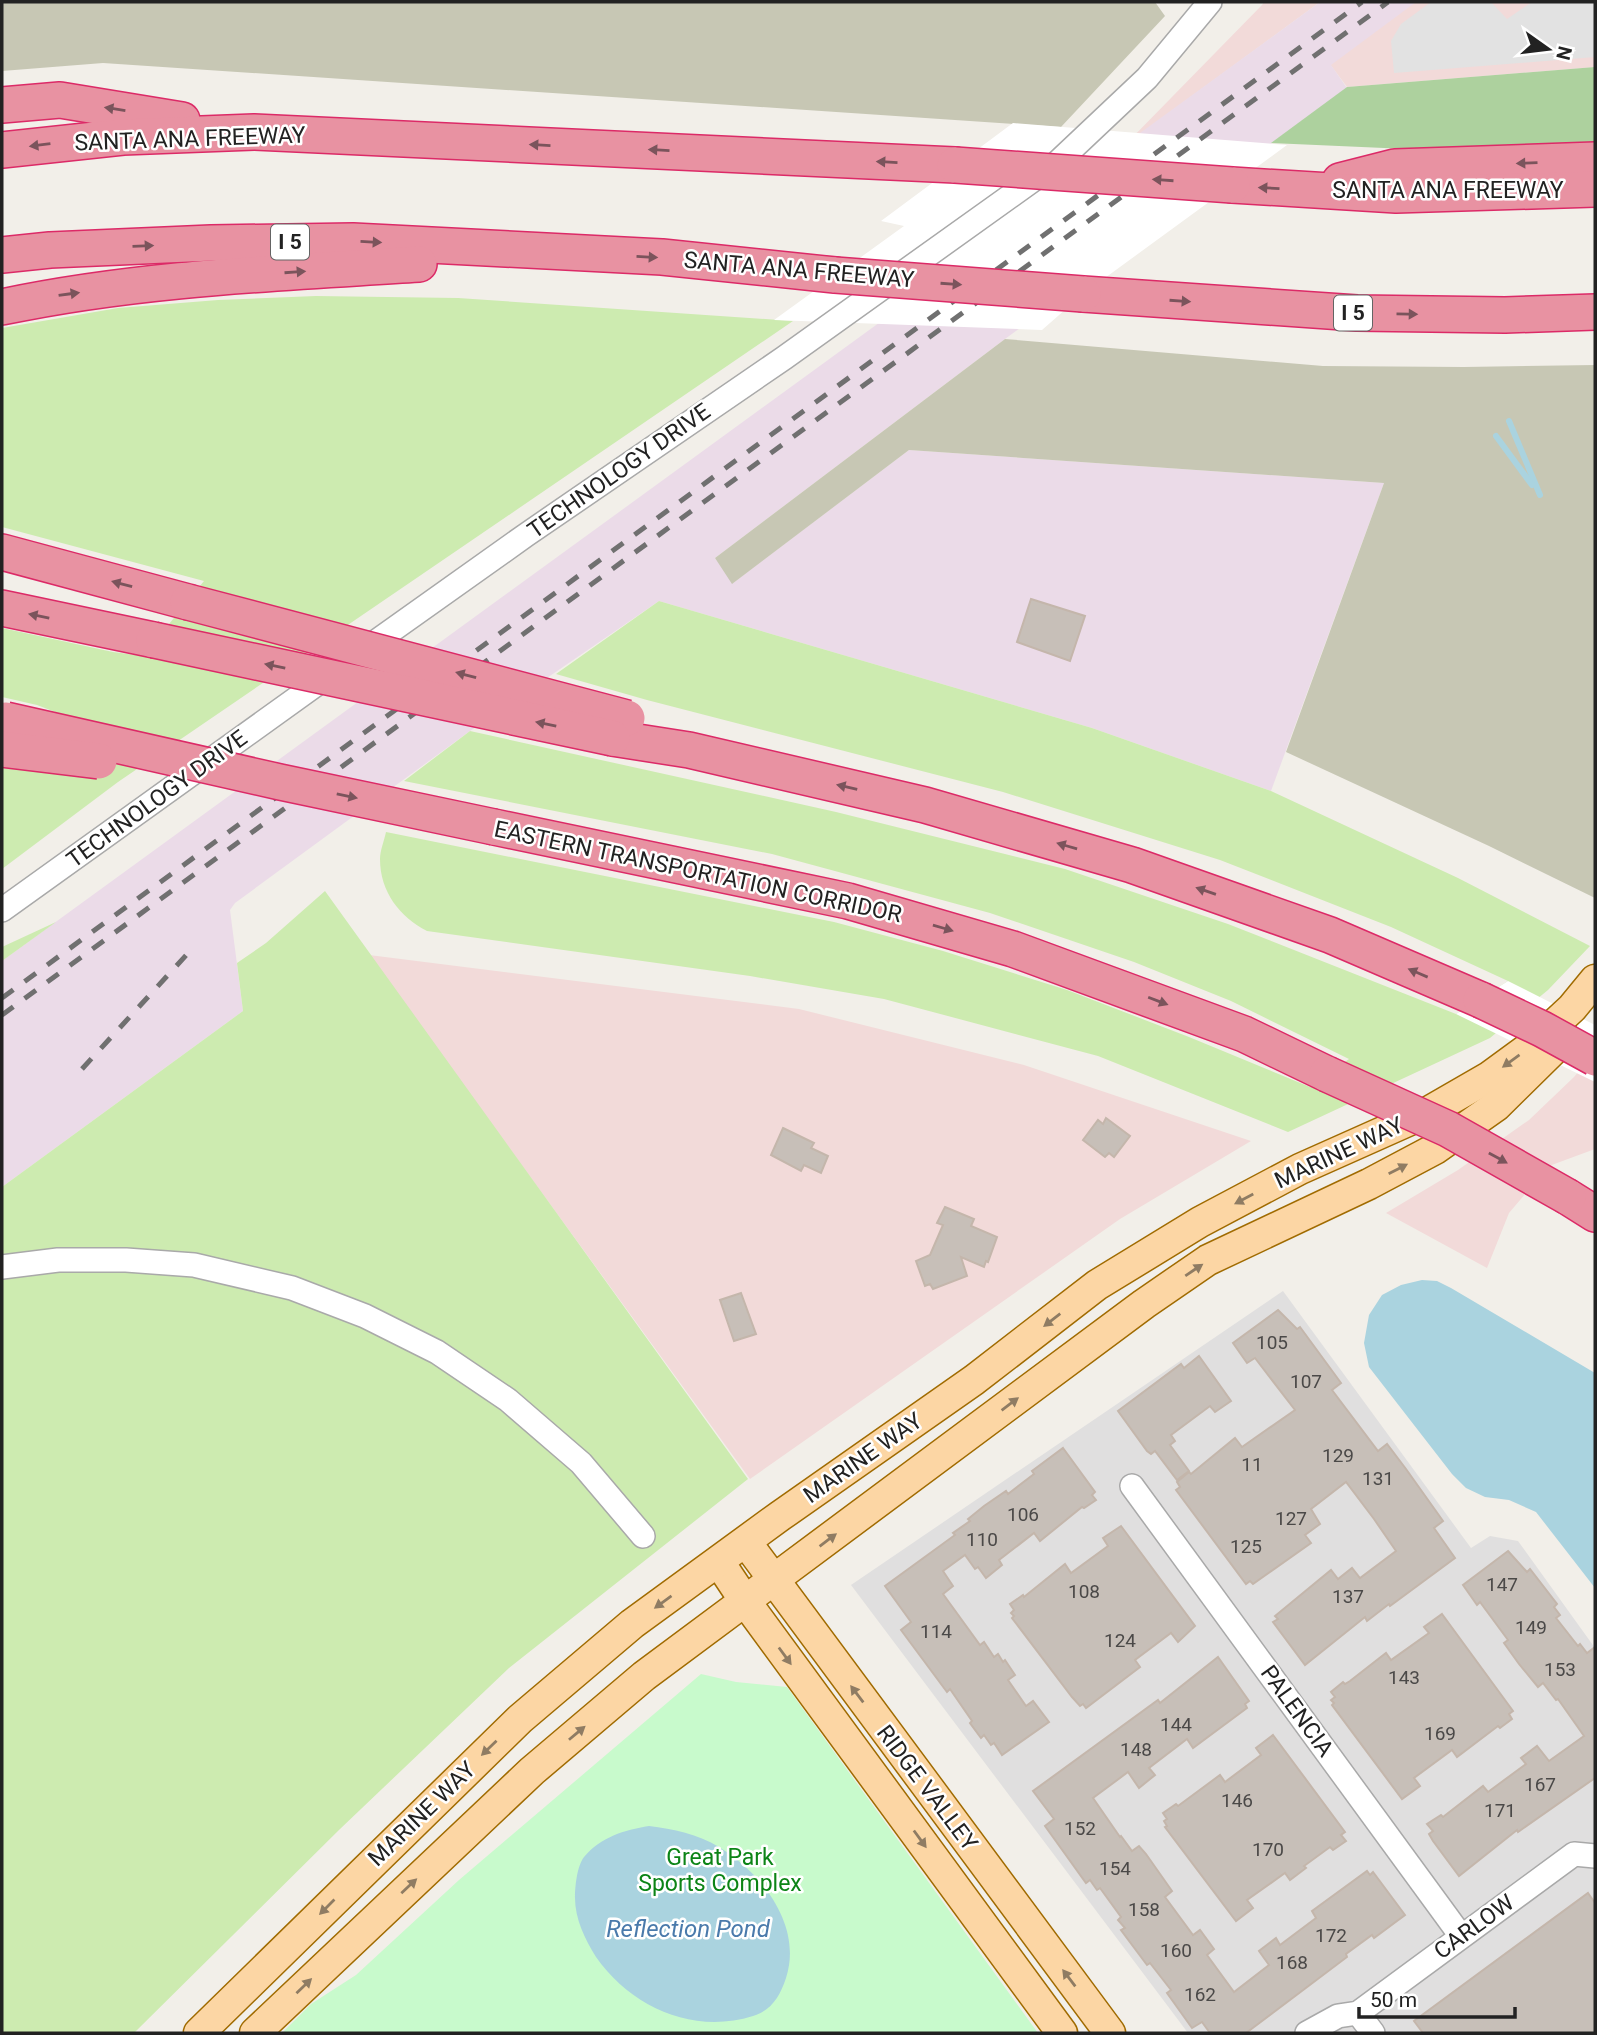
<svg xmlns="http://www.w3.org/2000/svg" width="1597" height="2035" font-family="Roboto,sans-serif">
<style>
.residential{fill:#e0dfdf}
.commercial{fill:#f2dad9}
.industrial{fill:#ebdbe8}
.construction{fill:#c7c7b4}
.grass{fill:#cdebb0}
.forest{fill:#add19e}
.park{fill:#c8facc}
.parking{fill:#e2e2e2}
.water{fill:#aad3df}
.pier{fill:#fff}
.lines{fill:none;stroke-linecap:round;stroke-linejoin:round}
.stream{stroke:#aad3df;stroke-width:6}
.building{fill:#c7bfb8;stroke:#c4b6ab;stroke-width:2}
.minor-casing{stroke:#a9a9a9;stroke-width:26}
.major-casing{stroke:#a06b00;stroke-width:33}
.highway-casing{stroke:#dc2a67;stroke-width:38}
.minor{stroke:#fff;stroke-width:23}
.major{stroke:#fcd6a4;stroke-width:30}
.highway{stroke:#e892a2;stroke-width:35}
.rail{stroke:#707070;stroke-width:5;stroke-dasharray:14 14;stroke-linecap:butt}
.highway-bridge-casing{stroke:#dc2a67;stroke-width:38;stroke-linecap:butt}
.highway-bridge{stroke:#e892a2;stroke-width:35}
.oneway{fill:#7b545c}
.oneway2{fill:#8f7c63}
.labels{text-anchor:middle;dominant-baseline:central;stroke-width:5;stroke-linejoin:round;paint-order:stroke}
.number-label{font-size:19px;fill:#4b4948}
.shield{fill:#fff;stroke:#646464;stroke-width:2}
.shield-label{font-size:21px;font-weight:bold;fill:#222}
.street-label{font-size:23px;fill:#222;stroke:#fff}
.park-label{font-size:23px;fill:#0c8416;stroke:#fff}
.water-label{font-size:24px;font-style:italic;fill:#4a7aab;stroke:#fff}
</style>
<rect width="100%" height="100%" fill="#f2efe9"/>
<!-- residential -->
<path class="residential" d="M1283,1291L1471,1548L1490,1536L1518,1541L1595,1648V2033H1188L851,1585Z"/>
<!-- commercial -->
<g class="commercial">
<path d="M1264,2H1320L1125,145L1262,5Z"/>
<path d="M1404,2H1595V67L1347,87L1326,59Z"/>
<path d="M369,955L799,1009L1024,1065L1251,1141L1120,1219L750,1479Z"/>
<path d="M1595,1052V1149L1549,1166L1509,1213L1487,1268L1386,1213L1458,1170L1529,1120L1574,1077Z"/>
</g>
<!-- industrial -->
<path class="industrial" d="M1320,2H1416L1331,65L1347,88L1005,339L715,558L733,583L909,450L1384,483L1271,791L1092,728L659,601L470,731L235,903L230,910L243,1011L2,1187V961Z"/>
<!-- construction -->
<g class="construction">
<path d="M2,2H1155L1165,16L1061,127L103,63L2,71Z"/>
<path d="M1005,339L1323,366L1464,367L1595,365V898L1489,846L1286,752L1384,483L909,450L732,584L715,558Z"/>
</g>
<!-- grass -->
<g class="grass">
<path d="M316,296L458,298L793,321L118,782L2,869V767L11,768L58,713L37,705L2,697V628L113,652L143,656L204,581L2,527V328L118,308L218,300Z"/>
<path d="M659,601L1092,728L1271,791L1458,878L1590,946L1548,990L1490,1038L1288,1132L1098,1056L884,999L750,976L427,931C400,917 380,892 380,859C380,851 384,841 386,832L834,922L943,951L1067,990L1189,1037L1310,1087L1349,1059L1231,1001L1134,962L990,913L772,854L404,781L470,731L836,812L1065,869L1228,924L1456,1014L1508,981L1391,927L1220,860L1003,792L647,700L556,674Z"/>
<path d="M325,891L748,1479L509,1668L340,1829L134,2033H2V1187L243,1011L237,963L266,943Z"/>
<path d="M56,922L2,961V947Z"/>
</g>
<!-- forest -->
<path class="forest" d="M1595,67V143L1452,151L1271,143L1347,87Z"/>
<!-- park -->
<path class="park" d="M701,1674L736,1682L787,1687L1038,2033H282L311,2004L356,1975L459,1880Z"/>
<!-- parking -->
<path class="parking" d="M1431,2H1491L1507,19L1532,2H1595V57L1394,73L1391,41L1401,24Z"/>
<!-- water -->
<g class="water">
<path d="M1422,1280L1437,1281L1451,1288L1595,1373V1588L1536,1512L1509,1500L1485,1497L1466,1488L1452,1474L1369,1367L1364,1343L1369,1315L1382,1295L1401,1285Z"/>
<path d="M649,1826C673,1829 698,1834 719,1847C762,1873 803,1926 786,1978C780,1996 772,2010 753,2016C693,2035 631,2007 596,1957C585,1939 575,1919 575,1898C575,1887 577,1866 584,1857C601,1837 624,1830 649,1826Z"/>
</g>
<!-- pier -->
<g class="pier">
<path d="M1013,123L1287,145L1083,294L1042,330L774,320L904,226L881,221Z"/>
<path d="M1508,981L1595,1025V1082L1456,1014Z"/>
</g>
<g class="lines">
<!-- stream -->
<g class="stream">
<path d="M1509,421L1540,495"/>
<path d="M1496,436L1532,485"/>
</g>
</g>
<!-- building -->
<g class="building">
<path d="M1031,599L1085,616L1070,661L1017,642Z"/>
<path d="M1106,1118L1130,1136L1114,1157L1109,1153L1105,1157L1083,1140L1098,1120L1103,1124Z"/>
<path d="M783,1128L814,1143L811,1148L828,1156L821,1173L804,1165L801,1171L771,1155Z"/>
<path d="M945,1207L974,1219L971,1226L997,1237L988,1262L986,1261L984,1267L961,1257L967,1276L933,1289L930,1284L925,1286L916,1261L930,1255L943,1225L937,1223Z"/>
<path d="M741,1293L756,1334L734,1341L720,1300Z"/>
<path d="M1278,1310L1297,1329L1300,1327L1341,1383L1332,1390L1378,1451L1387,1444L1406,1469L1443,1521L1434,1528L1455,1558L1390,1606L1389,1604L1367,1621L1365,1617L1305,1665L1273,1622L1278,1619L1275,1616L1331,1570L1338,1579L1352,1568L1360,1578L1396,1551L1374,1519L1346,1482L1311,1509L1320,1524L1305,1535L1311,1543L1253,1584L1250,1581L1246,1584L1176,1490L1180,1487L1177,1482L1189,1472L1191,1474L1235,1438L1242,1447L1295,1410L1255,1358L1247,1363L1233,1343Z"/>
<path d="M1199,1356L1231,1401L1215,1412L1210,1406L1171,1435L1175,1441L1170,1445L1189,1471L1177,1480L1155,1451L1151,1454L1147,1451L1118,1411L1181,1364L1184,1368Z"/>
<path d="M1063,1448L1095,1492L1092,1495L1096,1500L1084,1508L1082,1507L1040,1541L1034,1533L999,1560L1002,1565L986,1578L978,1567L975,1569L965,1555L943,1571L953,1586L943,1594L980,1645L984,1642L994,1657L998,1654L1003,1662L1005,1660L1015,1675L1008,1680L1026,1706L1033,1701L1049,1722L1002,1755L994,1743L991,1745L984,1735L981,1738L970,1723L972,1721L950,1689L947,1692L901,1630L911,1622L885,1586L955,1535L953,1533L970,1521L968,1519L984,1506L1006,1491L1008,1494L1034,1474L1032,1471Z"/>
<path d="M1121,1526L1195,1626L1178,1642L1171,1633L1135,1660L1140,1667L1086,1708L1083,1704L1080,1706L1072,1697L1012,1618L1014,1616L1011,1613L1014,1610L1010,1604L1023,1595L1024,1597L1065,1564L1071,1573L1108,1546L1103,1538Z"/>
<path d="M1508,1551L1527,1572L1530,1569L1557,1604L1554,1607L1560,1615L1556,1618L1578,1646L1580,1644L1587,1653L1595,1647V1778L1518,1832L1517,1830L1459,1876L1433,1841L1429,1834L1433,1831L1427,1824L1441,1815L1443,1817L1483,1786L1488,1792L1526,1764L1521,1758L1537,1746L1549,1761L1584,1736L1558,1699L1556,1700L1543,1683L1538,1687L1519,1664L1504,1643L1508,1640L1480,1602L1477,1605L1463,1585Z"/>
<path d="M1442,1614L1513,1711L1509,1714L1512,1719L1500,1728L1498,1726L1457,1757L1452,1750L1414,1778L1420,1786L1402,1799L1332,1705L1334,1703L1331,1700L1335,1697L1331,1692L1343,1682L1345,1684L1350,1681L1386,1653L1391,1660L1429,1633L1424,1627Z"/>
<path d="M1218,1657L1249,1701L1245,1704L1247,1708L1193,1748L1187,1739L1149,1768L1155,1775L1139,1788L1128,1772L1093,1798L1120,1837L1121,1836L1132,1851L1139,1846L1146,1854L1172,1891L1165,1897L1193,1935L1200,1930L1214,1949L1207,1955L1234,1992L1269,1965L1259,1951L1276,1938L1280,1945L1316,1918L1312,1911L1367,1871L1370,1875L1373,1872L1405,1915L1374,1938L1372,1935L1346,1954L1347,1957L1246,2033H1210L1202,2022L1192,2028L1167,1993L1171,1990L1150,1963L1147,1965L1121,1930L1125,1928L1118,1920L1121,1917L1100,1888L1097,1890L1090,1880L1086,1883L1045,1826L1054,1819L1033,1791L1158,1700L1160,1703Z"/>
<path d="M1273,1735L1345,1832L1341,1835L1346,1841L1333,1850L1330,1847L1304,1866L1306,1868L1290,1880L1285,1873L1247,1900L1253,1908L1236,1921L1165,1827L1167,1826L1164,1821L1167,1819L1163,1813L1176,1804L1178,1806L1220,1775L1225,1782L1261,1755L1256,1748Z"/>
<path d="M1588,1893L1595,1903V2033H1423L1414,2021Z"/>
</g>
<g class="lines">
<!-- minor casing -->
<g class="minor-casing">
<g id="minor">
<path d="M360,653L526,535L784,358L1058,162L1147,78L1210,2"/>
<path d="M2,910L332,673"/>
<path d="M2,1267L58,1260H126L194,1265L292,1288L365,1316L437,1352L508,1400L581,1463L643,1536"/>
<path d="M1132,1486L1461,1936"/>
<path d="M1358,2013L1373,2033"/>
<path d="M1307,2033L1338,2016L1358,2013L1574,1854L1595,1856"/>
</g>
</g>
<!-- major casing -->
<g class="major-casing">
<g id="major">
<path d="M746,1542L1110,2033"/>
<path d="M719,1562L745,1601L1062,2033"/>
<path d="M199,2033L520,1719L632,1624L780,1516L974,1380L1097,1285L1200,1222L1300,1169L1430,1111L1489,1077L1530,1047L1572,1008L1595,980"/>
<path d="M255,2033L532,1771L644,1676L1144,1304L1208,1260L1369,1184L1435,1149L1496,1106L1565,1038"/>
</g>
</g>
<!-- highway casing -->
<g class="highway-casing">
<g id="highway">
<path d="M2,105L60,100L182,120"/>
<path d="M2,150L123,137L254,132L955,165"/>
<path d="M1340,181L1395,167L1595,160"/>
<path d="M1232,185L1396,195L1595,189"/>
<path d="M2,255L50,250L211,243L353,241L662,257L835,275"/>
<path d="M1083,294L1357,313L1505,315L1595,312"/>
<path d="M2,307C139,278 279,273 419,264"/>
<path d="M2,552L188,602"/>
<path d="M2,608L154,640"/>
<path d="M612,738L689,750L925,805L1132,865L1330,935L1481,1000"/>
<path d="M494,827L848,901L1013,949L1244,1034L1327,1074"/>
<path d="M1568,1197L1595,1214"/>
</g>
</g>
<!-- minor -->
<use href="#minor" class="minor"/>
<!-- major -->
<use href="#major" class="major"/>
<!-- highway -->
<use href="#highway" class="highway"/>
<!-- rail -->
<g class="rail">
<path d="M2,998L1362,2"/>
<path d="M2,1015L1388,2"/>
<path d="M82,1069L190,951"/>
</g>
<!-- highway-bridge casing -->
<g class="highway-bridge-casing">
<g id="highway-bridge">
<path d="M955,165L1232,185"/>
<path d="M835,275L1083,294"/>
<path d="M188,602L627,718"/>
<path d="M154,640L612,738"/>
<path d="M6,720L280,782L494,827"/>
<path d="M2,749L99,761"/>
<path d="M1481,1000L1542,1029L1595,1058"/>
<path d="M1327,1074L1448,1129L1568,1197"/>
</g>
</g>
<!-- highway-bridge -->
<use href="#highway-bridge" class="highway-bridge"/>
</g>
<!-- one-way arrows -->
<defs><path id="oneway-solid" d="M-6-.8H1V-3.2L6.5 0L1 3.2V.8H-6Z" transform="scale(1.75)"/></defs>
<g class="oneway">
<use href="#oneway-solid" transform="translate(115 109) rotate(-171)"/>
<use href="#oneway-solid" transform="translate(40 145) rotate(173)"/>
<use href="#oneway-solid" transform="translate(540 145) rotate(-177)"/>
<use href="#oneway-solid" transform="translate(659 150) rotate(-177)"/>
<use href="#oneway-solid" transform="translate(887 162) rotate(-177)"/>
<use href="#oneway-solid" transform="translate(1527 163) rotate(178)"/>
<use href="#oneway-solid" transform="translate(1163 180) rotate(-176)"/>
<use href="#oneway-solid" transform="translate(1269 188) rotate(-177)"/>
<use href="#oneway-solid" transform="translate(371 242) rotate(3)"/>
<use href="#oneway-solid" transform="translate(143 246) rotate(-2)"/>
<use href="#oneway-solid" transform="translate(647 257) rotate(3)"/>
<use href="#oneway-solid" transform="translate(295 272) rotate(-4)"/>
<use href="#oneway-solid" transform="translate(951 284) rotate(4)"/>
<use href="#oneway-solid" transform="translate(69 294) rotate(-8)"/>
<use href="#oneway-solid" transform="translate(1180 301) rotate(4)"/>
<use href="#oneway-solid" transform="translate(1407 314) rotate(1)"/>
<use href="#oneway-solid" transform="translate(122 584) rotate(-165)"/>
<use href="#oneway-solid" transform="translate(39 616) rotate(-168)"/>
<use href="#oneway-solid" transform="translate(275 666) rotate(-168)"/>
<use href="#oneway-solid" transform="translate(466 675) rotate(-165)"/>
<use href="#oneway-solid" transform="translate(546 724) rotate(-168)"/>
<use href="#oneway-solid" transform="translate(847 787) rotate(-167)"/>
<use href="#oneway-solid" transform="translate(347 796) rotate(12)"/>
<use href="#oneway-solid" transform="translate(1067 846) rotate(-164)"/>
<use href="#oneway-solid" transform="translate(1206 891) rotate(-161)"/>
<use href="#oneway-solid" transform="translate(943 928) rotate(16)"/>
<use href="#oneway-solid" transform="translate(1418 973) rotate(-157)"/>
<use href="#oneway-solid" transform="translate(1158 1001) rotate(21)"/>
<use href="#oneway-solid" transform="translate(1498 1158) rotate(29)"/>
</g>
<g class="oneway2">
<use href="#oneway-solid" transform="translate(1511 1061) rotate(144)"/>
<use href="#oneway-solid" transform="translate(1398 1169) rotate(-27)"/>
<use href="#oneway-solid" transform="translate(1244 1199) rotate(152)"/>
<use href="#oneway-solid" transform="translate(1194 1270) rotate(-34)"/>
<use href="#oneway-solid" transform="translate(1052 1320) rotate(142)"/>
<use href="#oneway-solid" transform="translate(1010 1404) rotate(-37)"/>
<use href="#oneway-solid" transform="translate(828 1540) rotate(-37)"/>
<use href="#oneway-solid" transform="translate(663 1602) rotate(144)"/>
<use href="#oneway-solid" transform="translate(785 1656) rotate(54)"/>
<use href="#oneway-solid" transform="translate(857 1694) rotate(-127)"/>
<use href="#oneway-solid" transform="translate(577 1733) rotate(-40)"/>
<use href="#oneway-solid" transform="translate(489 1748) rotate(136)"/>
<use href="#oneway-solid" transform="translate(920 1839) rotate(54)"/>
<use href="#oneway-solid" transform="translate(409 1886) rotate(-43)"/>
<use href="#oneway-solid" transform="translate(327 1907) rotate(135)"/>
<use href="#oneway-solid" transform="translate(1069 1978) rotate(-127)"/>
<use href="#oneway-solid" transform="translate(304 1986) rotate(-44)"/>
</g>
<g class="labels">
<!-- number labels -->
<g class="number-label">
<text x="1272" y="1342">105</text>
<text x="1306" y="1381">107</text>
<text x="1338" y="1455">129</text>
<text x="1252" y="1464">11</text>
<text x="1378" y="1478">131</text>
<text x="1023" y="1514">106</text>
<text x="1291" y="1518">127</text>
<text x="982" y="1539">110</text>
<text x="1246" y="1546">125</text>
<text x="1502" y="1584">147</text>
<text x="1084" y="1591">108</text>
<text x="1348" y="1596">137</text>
<text x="1531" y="1627">149</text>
<text x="936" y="1631">114</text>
<text x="1120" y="1640">124</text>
<text x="1560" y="1669">153</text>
<text x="1404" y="1677">143</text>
<text x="1176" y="1724">144</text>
<text x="1440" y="1733">169</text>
<text x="1136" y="1749">148</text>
<text x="1540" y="1784">167</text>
<text x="1237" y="1800">146</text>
<text x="1500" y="1810">171</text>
<text x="1080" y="1828">152</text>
<text x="1268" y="1849">170</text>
<text x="1115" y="1868">154</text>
<text x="1144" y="1909">158</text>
<text x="1331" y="1935">172</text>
<text x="1176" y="1950">160</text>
<text x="1292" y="1962">168</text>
<text x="1200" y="1994">162</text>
</g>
<!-- shield labels -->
<g class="shield">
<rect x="271" y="224.5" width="38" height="35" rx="5"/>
<rect x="1334" y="295.5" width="38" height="35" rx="5"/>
</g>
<g class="shield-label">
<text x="290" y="242">I 5</text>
<text x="1353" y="313">I 5</text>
</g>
<!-- street labels -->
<g class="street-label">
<text transform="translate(190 139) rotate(-2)">SANTA ANA FREEWAY</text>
<text x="1448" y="190">SANTA ANA FREEWAY</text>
<text transform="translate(799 270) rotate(5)">SANTA ANA FREEWAY</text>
<text transform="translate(619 471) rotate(-35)">TECHNOLOGY DRIVE</text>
<text transform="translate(157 799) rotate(-36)">TECHNOLOGY DRIVE</text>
<text transform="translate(698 872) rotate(12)">EASTERN TRANSPORTATION CORRIDOR</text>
<text transform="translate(1339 1153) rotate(-25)">MARINE WAY</text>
<text transform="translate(863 1458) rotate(-35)">MARINE WAY</text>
<text transform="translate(1297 1711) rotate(54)">PALENCIA</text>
<text transform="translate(927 1788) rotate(53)">RIDGE VALLEY</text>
<text transform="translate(422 1814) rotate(-44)">MARINE WAY</text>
<text transform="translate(1474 1927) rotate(-36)">CARLOW</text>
</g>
<!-- park labels -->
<g class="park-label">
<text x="720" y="1857">Great Park<tspan x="720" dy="26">Sports Complex</tspan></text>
</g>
<!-- water labels -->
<g class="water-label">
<text x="688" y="1929">Reflection Pond</text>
</g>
</g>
<!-- border -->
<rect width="1597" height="2035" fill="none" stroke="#222222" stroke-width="7"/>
<!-- north arrow -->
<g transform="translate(1548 49) rotate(104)" stroke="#ffffff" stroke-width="5" paint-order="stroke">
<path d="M0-5L12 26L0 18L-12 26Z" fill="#222222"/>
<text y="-10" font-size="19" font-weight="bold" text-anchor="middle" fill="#222222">N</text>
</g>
<!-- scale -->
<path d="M1359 2007v10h156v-10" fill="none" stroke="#222222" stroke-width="3.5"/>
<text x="1370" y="2007" font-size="21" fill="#222222" stroke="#ffffff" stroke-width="5" paint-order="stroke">50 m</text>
</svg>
